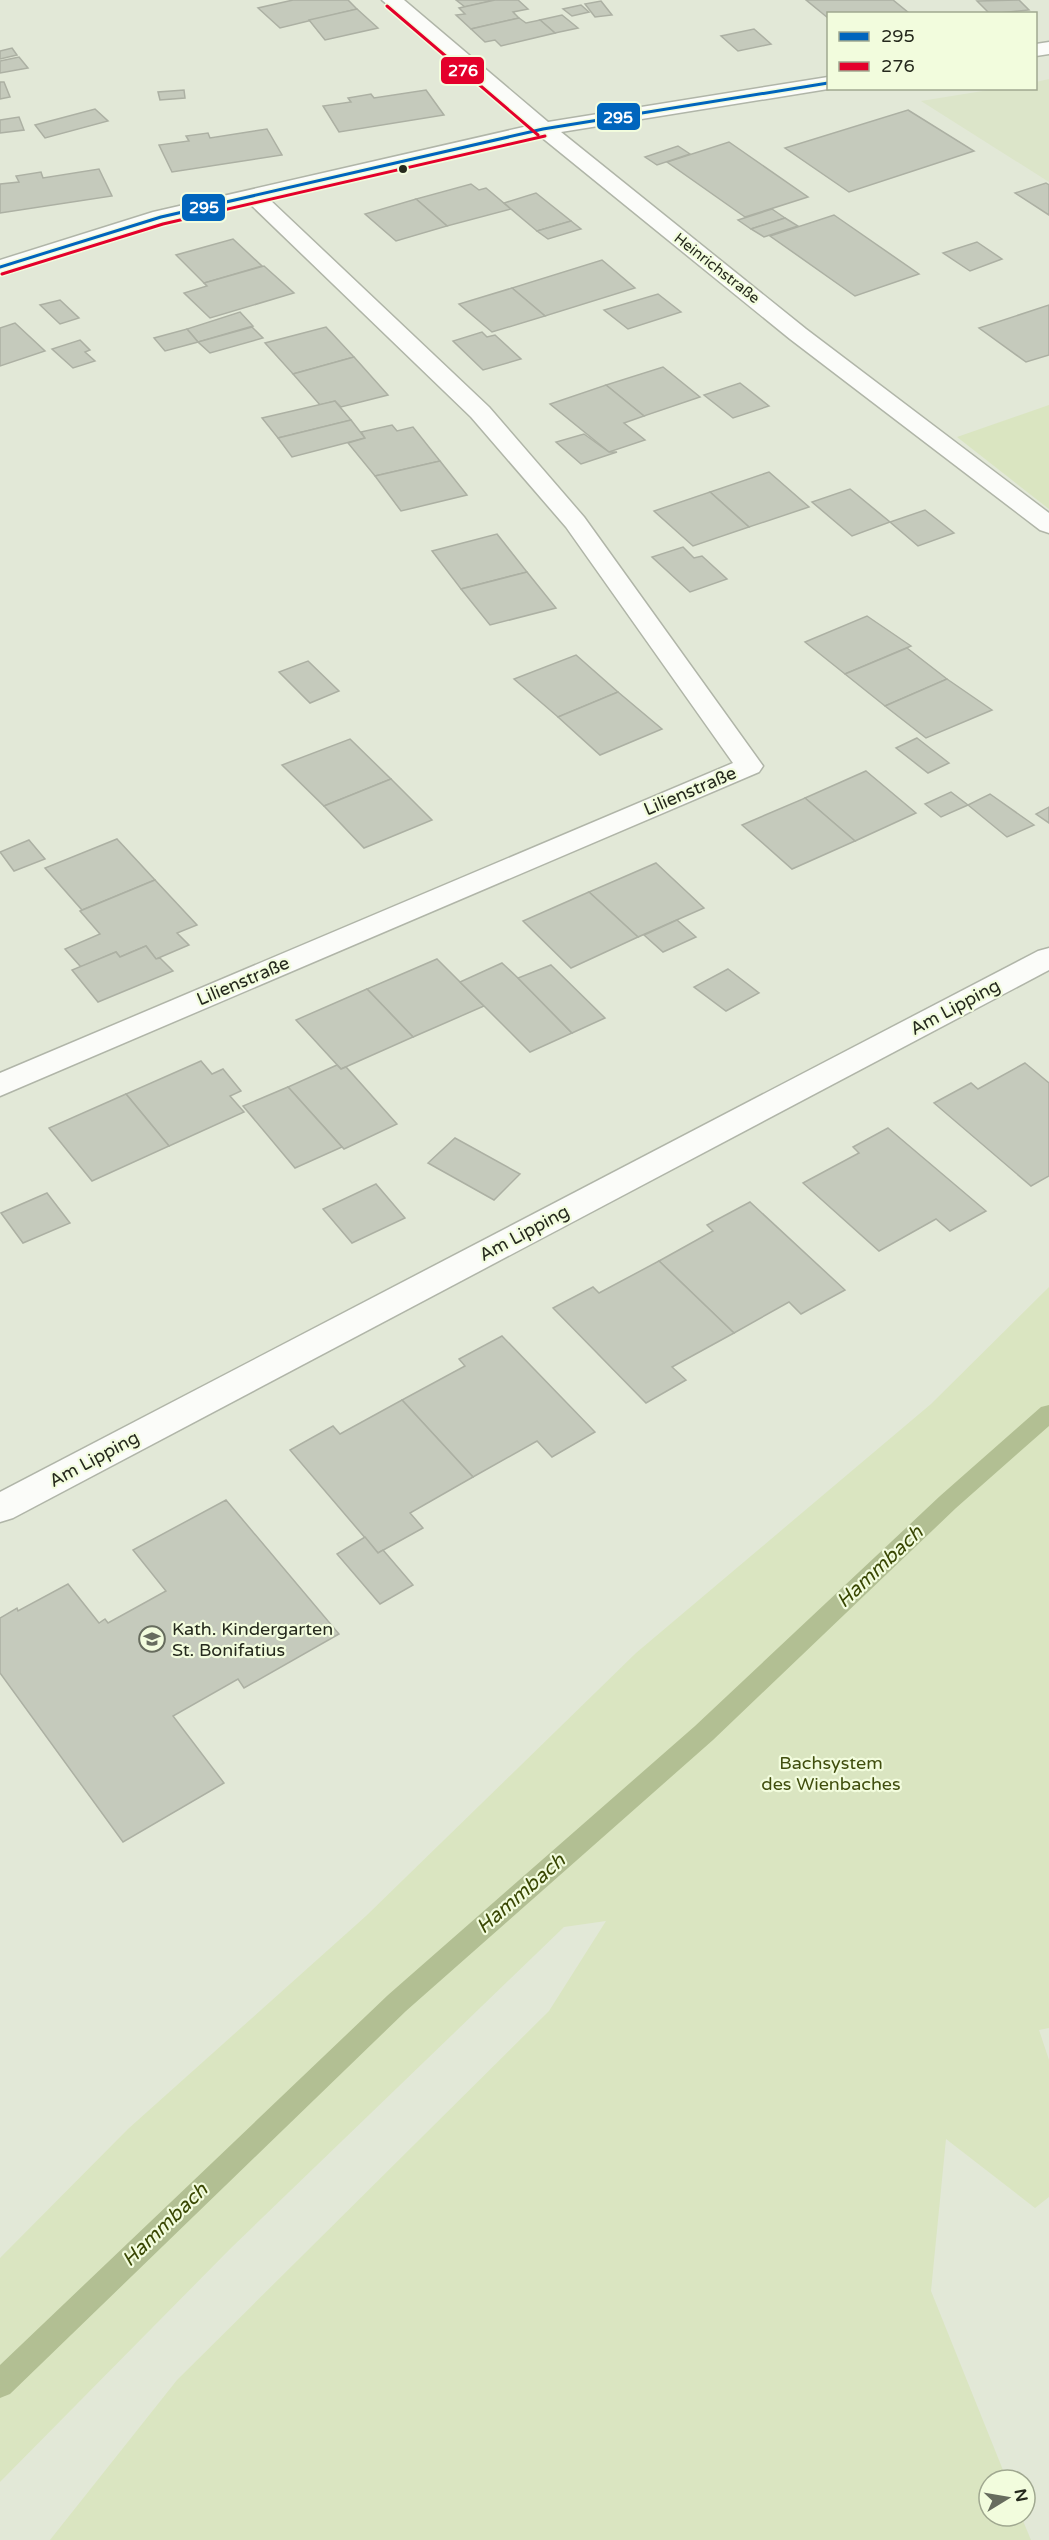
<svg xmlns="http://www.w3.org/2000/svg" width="1049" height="2540" font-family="'Varela Round',sans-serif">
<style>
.built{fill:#dce5c9}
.green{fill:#dae5c1}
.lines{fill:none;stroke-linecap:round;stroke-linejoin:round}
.stream{fill:#b2bf93;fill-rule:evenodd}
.building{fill:#c5cabc;stroke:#acb0a3;stroke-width:1.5}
.minor-casing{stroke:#b0b5a8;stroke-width:3}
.minor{fill:#fbfcf9;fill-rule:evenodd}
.bus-1-casing{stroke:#f2fcdd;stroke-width:6}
.bus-2-casing{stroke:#f2fcdd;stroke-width:6}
.bus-1{stroke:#0065bd;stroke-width:3}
.bus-2{stroke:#e4002b;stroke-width:3}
.bus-dot{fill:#25291d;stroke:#f2fcdd;stroke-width:2}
.labels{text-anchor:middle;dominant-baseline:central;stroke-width:4.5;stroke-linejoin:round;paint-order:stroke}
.far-street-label{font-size:15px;fill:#25291d;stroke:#f2fcdd}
.street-label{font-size:18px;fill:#25291d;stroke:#f2fcdd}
.poi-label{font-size:18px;fill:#25291d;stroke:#f2fcdd;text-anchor:start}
.park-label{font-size:18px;fill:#404e0e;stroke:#f2fcdd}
.water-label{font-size:20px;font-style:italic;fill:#394703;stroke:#f2fcdd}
.line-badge{stroke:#f2fcdd;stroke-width:2}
.badge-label{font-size:16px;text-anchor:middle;font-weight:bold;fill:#fff}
</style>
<rect width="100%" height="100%" fill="#e2e8d7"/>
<!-- built -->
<path class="built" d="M1049,79V182L921,101L995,89L1036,88V82Z"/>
<!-- green -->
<g class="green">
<path d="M1049,405V509L957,437Z"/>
<path d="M1049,1287V2028L1039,2030L1049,2060V2197L1035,2208L946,2139L931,2291L1007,2480H989V2516H1021L1031,2540H50L177,2380L549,2011L606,1921L564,1927L230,2249L0,2482V2258L128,2129L366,1916L636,1653L931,1404Z"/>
</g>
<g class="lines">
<!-- stream -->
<path class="stream" d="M1049,1405V1426L956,1508L713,1740L406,2011L10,2394L0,2398V2365L388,1995L695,1726L940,1496L1041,1407Z"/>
</g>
<!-- building -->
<g class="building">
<path d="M293,0H348L357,9L280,28L258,8Z"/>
<path d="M456,0H495L465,7Z"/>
<path d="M495,0H518L528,9L513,12L519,18L471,29L456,15L465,14L459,8Z"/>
<path d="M806,0H893L909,13L828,14V18Z"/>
<path d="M1019,0L1029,10L990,14L977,1Z"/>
<path d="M601,1L612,15L595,17L585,4Z"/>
<path d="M581,5L589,12L572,16L563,9Z"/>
<path d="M357,9L378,28L325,40L309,20Z"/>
<path d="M562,15L578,28L555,33L540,20Z"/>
<path d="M519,18L526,23L540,20L555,33L501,46L495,40L485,42L471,29Z"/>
<path d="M754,29L771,44L738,51L721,36Z"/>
<path d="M12,48L17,55L0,59V51Z"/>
<path d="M19,57L28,68L0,73V61Z"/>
<path d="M0,82H4L10,97L0,99Z"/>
<path d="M184,90L185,98L160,100L158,92Z"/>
<path d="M426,90L444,115L339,132L323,106L351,102L348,98L371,94L374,98Z"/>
<path d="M95,109L108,121L45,138L35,125Z"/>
<path d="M908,110L974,151L849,192L785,148Z"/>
<path d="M19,117L24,130L0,133V120Z"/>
<path d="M267,129L282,155L172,172L159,145L189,141L186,136L208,133L210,138Z"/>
<path d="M729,142L808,197L745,217L667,162Z"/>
<path d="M678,146L690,154L657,165L645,157Z"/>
<path d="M99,169L112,196L0,213V184L19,182L16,176L41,172L43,178Z"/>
<path d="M1046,183L1049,185V215L1015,193Z"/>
<path d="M471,184L479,190L486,188L511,209L447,226L416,199Z"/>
<path d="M536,193L571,221L537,231L504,203Z"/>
<path d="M416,199L447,226L396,241L365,214Z"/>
<path d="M772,209L785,218L751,229L738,220Z"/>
<path d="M834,215L919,274L855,296L770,236Z"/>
<path d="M785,218L798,226L764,237L751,229Z"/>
<path d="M571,221L581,229L548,239L537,231Z"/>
<path d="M233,239L262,266L204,283L176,255Z"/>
<path d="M977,242L1002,259L970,271L943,253Z"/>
<path d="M602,260L635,288L545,316L512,288Z"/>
<path d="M264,266L294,293L210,318L184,293L207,286L204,283Z"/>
<path d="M512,288L545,316L492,332L459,304Z"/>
<path d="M658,294L681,312L628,329L604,310Z"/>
<path d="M60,300L79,318L60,324L40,305Z"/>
<path d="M1049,305V355L1026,362L979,328Z"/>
<path d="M240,312L253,326L198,342L187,329Z"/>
<path d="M15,323L45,351L0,366V328Z"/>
<path d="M252,327L263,338L210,353L198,342Z"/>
<path d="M326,327L354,357L293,374L265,343Z"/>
<path d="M187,329L198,342L165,351L154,338Z"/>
<path d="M482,332L487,337L495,335L521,359L483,370L453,341Z"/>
<path d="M80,340L90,350L85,352L95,361L73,368L52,349Z"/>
<path d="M354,357L388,395L341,407L335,401L320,405L293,374Z"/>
<path d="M663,367L700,397L644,416L606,385Z"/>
<path d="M740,383L769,406L733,418L704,395Z"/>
<path d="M606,385L644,416L624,423L645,440L609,452L550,404Z"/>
<path d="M335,401L351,420L278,438L262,418Z"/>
<path d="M351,420L365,438L292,457L278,438Z"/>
<path d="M392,425L397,431L413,427L440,461L375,476L348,443L365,438L361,432Z"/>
<path d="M584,434L609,452H617L581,464L556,442Z"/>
<path d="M440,461L467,495L401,511L375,476Z"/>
<path d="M769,472L809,507L749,527L710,492Z"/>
<path d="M850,489L890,522L852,536L812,502Z"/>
<path d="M710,492L749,527L693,546L654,511Z"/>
<path d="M925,510L954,533L918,546L890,522Z"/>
<path d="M497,534L527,572L461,589L432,551Z"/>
<path d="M683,547L694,558L702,556L727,579L690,592L652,557Z"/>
<path d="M527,572L556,608L490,625L461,589Z"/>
<path d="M867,616L911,646L845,674L805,642Z"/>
<path d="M907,648L947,679L885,706L845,674Z"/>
<path d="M576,655L618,692L558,717L514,679Z"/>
<path d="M308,661L339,691L310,703L279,672Z"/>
<path d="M947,679L992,710L926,738L885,706Z"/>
<path d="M618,692L662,729L600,755L558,717Z"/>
<path d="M917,738L949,763L928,773L896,748Z"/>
<path d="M350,739L391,779L324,806L282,765Z"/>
<path d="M866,771L916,813L855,841L805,798Z"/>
<path d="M391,779L432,820L364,848L324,806Z"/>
<path d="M951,792L968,805L941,817L925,804Z"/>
<path d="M990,794L1034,825L1007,837L968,805Z"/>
<path d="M805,798L855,841L792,869L742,825Z"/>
<path d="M1049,807V823L1036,814Z"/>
<path d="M117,839L155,880L82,910L45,868Z"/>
<path d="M29,840L45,859L14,871L0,852Z"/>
<path d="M656,863L704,908L638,937L589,892Z"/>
<path d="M155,880L197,925L177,933L189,945L156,959L146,946L120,957L116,952L81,967L65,949L100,934L80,911Z"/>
<path d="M589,892L638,937L571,968L523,921Z"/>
<path d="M677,920L696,937L663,952L644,935Z"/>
<path d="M146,946L156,959L160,958L173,971L98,1002L72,970L116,952L120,957Z"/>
<path d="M437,959L484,1006L413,1037L367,989Z"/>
<path d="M502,963L518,978L572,1033L530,1052L460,982Z"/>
<path d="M551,965L605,1018L572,1033L518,978Z"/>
<path d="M728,969L759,993L726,1011L694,987Z"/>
<path d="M367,989L413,1037L341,1069L296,1020Z"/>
<path d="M201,1061L212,1074L223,1069L241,1091L230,1096L244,1112L169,1146L126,1094Z"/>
<path d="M1025,1063L1049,1083V1176L1031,1186L934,1103L971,1083L978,1089Z"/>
<path d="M337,1065L341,1069L346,1067L397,1124L344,1149L288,1087Z"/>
<path d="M288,1087L342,1147L295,1168L243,1106Z"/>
<path d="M126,1094L169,1146L92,1181L49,1128Z"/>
<path d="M888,1128L986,1211L950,1231L936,1219L879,1251L803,1183L859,1153L853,1147Z"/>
<path d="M455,1138L520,1174L494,1200L428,1163Z"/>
<path d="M376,1184L405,1218L352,1243L323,1209Z"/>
<path d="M47,1193L70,1223L23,1243L1,1213Z"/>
<path d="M750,1202L845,1290L801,1314L789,1302L734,1333L659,1261L713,1231L707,1225Z"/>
<path d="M659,1261L734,1333L672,1367L686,1380L646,1403L553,1308L593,1287L599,1293Z"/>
<path d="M502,1336L595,1432L552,1457L537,1441L473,1477L402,1400L465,1366L459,1359Z"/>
<path d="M402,1400L473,1477L410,1513L423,1528L378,1553L290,1450L333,1426L340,1434Z"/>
<path d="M226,1500L339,1634L244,1688L238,1679L173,1716L224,1783L123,1842L0,1673V1618L17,1608L18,1611L68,1584L99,1623L105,1619L108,1623L166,1591L133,1550Z"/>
<path d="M365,1537L378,1553L383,1550L413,1585L380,1604L337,1554Z"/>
</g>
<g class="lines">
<!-- minor casing -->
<g class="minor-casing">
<g id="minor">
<path d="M382,0H404L548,122L828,77V88H831L828,89L561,132L806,329L1049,513V533L1040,530L790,339L540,136L269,199L489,407L584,517L763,766L759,772L0,1096V1073L733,763L566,527L471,417L249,203L167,222L0,274V260L153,212L528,126Z"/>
<path d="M1049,42V54L1036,56V44Z"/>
<path d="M1049,948V970L13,1518L0,1522V1492L1038,951Z"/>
</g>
</g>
<!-- minor -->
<use href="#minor" class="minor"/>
<!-- bus-1 casing -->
<g class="bus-1-casing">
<path id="bus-1" d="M0,267L161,217L543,129L828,83"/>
</g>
<!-- bus-2 casing -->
<g class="bus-2-casing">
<g id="bus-2">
<path d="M387,6L538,135"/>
<path d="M2,274L163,224L545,136"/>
</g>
</g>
<!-- bus-1 -->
<use href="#bus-1" class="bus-1"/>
<!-- bus-2 -->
<use href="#bus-2" class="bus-2"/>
</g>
<!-- icons -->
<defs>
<g id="school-ring" transform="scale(1.35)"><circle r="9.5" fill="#f2fcdd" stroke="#676c5e" stroke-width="1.5"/><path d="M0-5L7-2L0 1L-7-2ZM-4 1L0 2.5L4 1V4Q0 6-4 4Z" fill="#676c5e"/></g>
</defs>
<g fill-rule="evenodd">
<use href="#school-ring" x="152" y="1639"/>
</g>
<!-- markers -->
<circle class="bus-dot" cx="403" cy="169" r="5"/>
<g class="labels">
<!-- far-street labels -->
<g class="far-street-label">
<text transform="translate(717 268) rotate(38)">Heinrichstraße</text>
</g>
<!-- street labels -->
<g class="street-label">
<text transform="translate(690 791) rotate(-23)">Lilienstraße</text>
<text transform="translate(243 981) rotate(-23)">Lilienstraße</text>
<text transform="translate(955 1007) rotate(-28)">Am Lipping</text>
<text transform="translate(524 1233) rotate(-28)">Am Lipping</text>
<text transform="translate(94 1459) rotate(-28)">Am Lipping</text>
</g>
<!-- poi labels -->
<g class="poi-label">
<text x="172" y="1629">Kath. Kindergarten<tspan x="172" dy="21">St. Bonifatius</tspan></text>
</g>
<!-- park labels -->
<g class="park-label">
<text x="831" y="1763">Bachsystem<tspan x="831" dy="21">des Wienbaches</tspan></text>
</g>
<!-- water labels -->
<g class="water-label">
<text transform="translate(880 1567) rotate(-43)">Hammbach</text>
<text transform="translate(521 1894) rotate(-41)">Hammbach</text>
<text transform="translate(165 2225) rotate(-44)">Hammbach</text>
</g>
</g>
<g class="line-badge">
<rect x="440" y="56" width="45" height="29" rx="6" fill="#e4002b"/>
<rect x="596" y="102" width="45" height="29" rx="6" fill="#0065bd"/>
<rect x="181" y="193" width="45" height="29" rx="6" fill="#0065bd"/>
</g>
<g class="badge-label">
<text x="463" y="76">276</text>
<text x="618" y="123">295</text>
<text x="204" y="213">295</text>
</g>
<!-- legend -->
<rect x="827" y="12" width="210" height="78" fill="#f2fcdd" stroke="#a0a890" stroke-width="1.5"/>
<rect x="839" y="32" width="30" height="9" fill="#0065bd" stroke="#a0a890" stroke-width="1.5"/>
<text x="881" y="42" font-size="18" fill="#25291d">295</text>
<rect x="839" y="62" width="30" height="9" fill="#e4002b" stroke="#a0a890" stroke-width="1.5"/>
<text x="881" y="72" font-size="18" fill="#25291d">276</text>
<!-- north arrow -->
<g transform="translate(1007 2498) rotate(79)"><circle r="28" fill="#f2fcdd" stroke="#a0a890" stroke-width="1.5"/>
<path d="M0-4.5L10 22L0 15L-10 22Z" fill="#676c5e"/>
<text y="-9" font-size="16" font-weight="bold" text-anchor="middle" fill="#25291d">N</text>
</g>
</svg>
